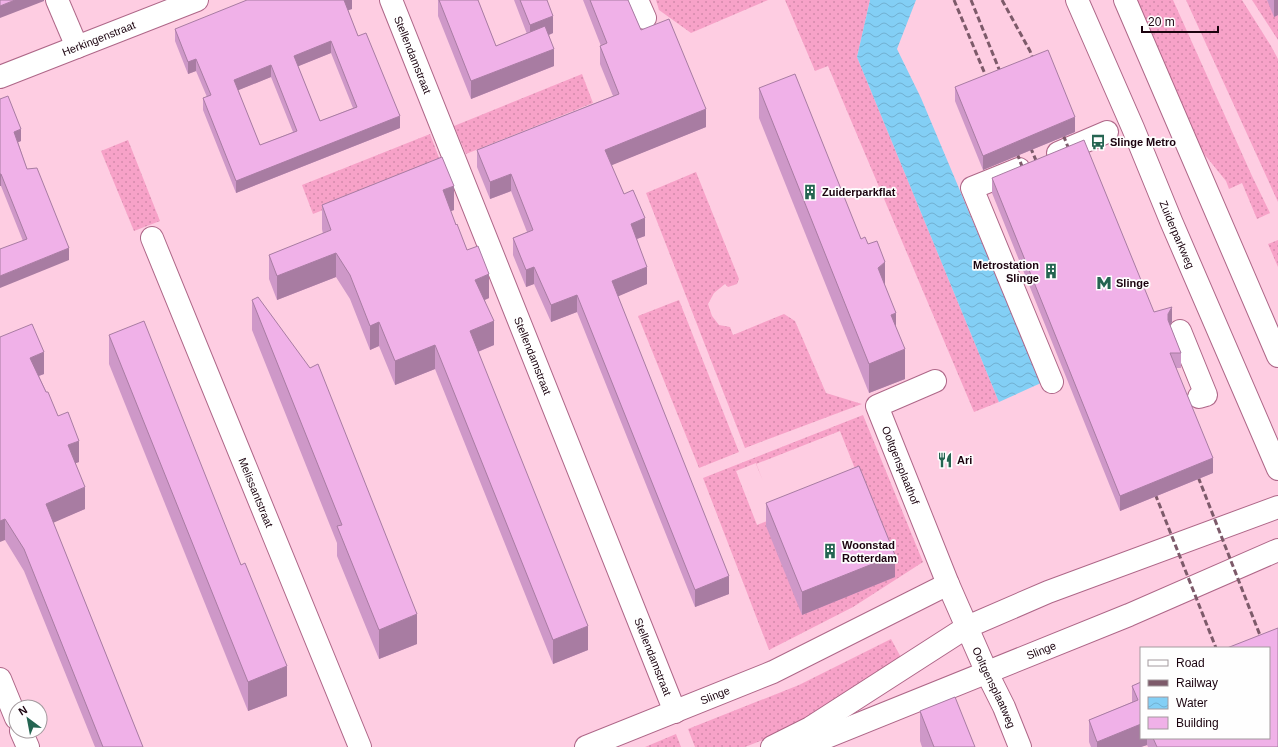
<svg xmlns="http://www.w3.org/2000/svg" width="1278" height="747" font-family="Arial,sans-serif">
<style>
.grass{fill:url(#grass-dots);fill-rule:evenodd}
.water{fill:url(#water-waves)}
.lines{fill:none;stroke-linecap:round;stroke-linejoin:round}
.street-casing{stroke:#ae6788;stroke-width:24}
.secondary-casing{stroke:#ae6788;stroke-width:24}
.street{stroke:#fff;stroke-width:22}
.secondary{stroke:#fff;stroke-width:22}
.rail{stroke:#7d5a6a;stroke-width:3;stroke-dasharray:6 3;stroke-linecap:butt}
.wall{fill:#ce98c8;fill-rule:evenodd}
.shaded-wall{fill:#a87ca2}
.building{fill:#f0b1e8;stroke:#a87ca2;fill-rule:evenodd}
.labels{text-anchor:middle;dominant-baseline:central;stroke-width:3.5;stroke-linejoin:round;paint-order:stroke}
.street-label{font-size:11px;fill:#1b030f;stroke:#fefefe}
.poi-label{font-size:11px;font-weight:bold;fill:#1b030f;stroke:#fefefe;text-anchor:start}
</style>
<defs>
<pattern id="grass-dots" width="8" height="8" patternUnits="userSpaceOnUse"><rect width="8" height="8" fill="#f7a2c8"/><path d="M2 2h.1M6 6h.1" fill="none" stroke="#d38aab" stroke-width="1.8" stroke-linecap="round"/></pattern>
<pattern id="water-waves" width="16" height="10" patternUnits="userSpaceOnUse"><rect width="16" height="10" fill="#83cff5"/><path d="M0 5q4-4 8 0t8 0" fill="none" stroke="#71b0d1"/></pattern>
</defs>
<rect width="100%" height="100%" fill="#fecde2"/>
<!-- grass -->
<g class="grass">
<path d="M656,0H768L691,33L659,10Z"/>
<path d="M785,0H870L857,57L999,402L974,412L828,66L815,71Z"/>
<path d="M1135,0H1173L1252,176L1270,213L1257,219L1242,183L1229,189L1226,181L1200,149Z"/>
<path d="M1186,0H1242L1271,46L1278,59V202Z"/>
<path d="M1252,0H1267L1278,15V40Z"/>
<path d="M582,74L593,103L466,154L454,126Z"/>
<path d="M430,134L441,163L313,214L302,185Z"/>
<path d="M128,140L160,221L134,231L101,151Z"/>
<path d="M696,172L739,279L737,284L728,287L725,284L714,293L708,304L712,316L719,325L730,327L733,335L784,314L795,321L826,393L862,404L745,448L646,193Z"/>
<path d="M1278,240V267L1268,244Z"/>
<path d="M679,300L739,452L699,468L638,316Z"/>
<path d="M863,415L923,562L853,607L769,650L703,478ZM840,431L861,484L757,525L736,471L756,463L763,481L756,464Z"/>
<path d="M891,639L904,663L795,727L745,747H695L688,729L799,685Z"/>
<path d="M676,734L681,747H645Z"/>
</g>
<!-- water -->
<path class="water" d="M870,0H916L897,49L921,98L1041,383L999,402L857,57Z"/>
<g class="lines">
<!-- street casing -->
<g class="street-casing">
<g id="street">
<path d="M57,0L77,47"/>
<path id="s1" d="M391,0L675,712"/>
<path d="M637,0L645,18"/>
<path id="s2" d="M0,77L197,0"/>
<path d="M1058,153L1107,132"/>
<path d="M1019,169L972,188L1052,382"/>
<path id="s3" d="M152,238L360,747"/>
<path d="M1180,331L1206,395L1199,397"/>
<path id="s4" d="M935,381L877,406L948,584L987,673L1004,707L1020,747"/>
<path d="M0,679L16,718"/>
<path d="M21,731L28,747"/>
<path id="s5" d="M586,747L773,672L948,584"/>
</g>
</g>
<!-- secondary casing -->
<g class="secondary-casing">
<g id="secondary">
<path id="s6" d="M1077,0L1133,128L1171,221L1278,469"/>
<path d="M1125,0L1278,356"/>
<path d="M772,747L810,728L967,627L1048,592L1278,507"/>
<path id="s7" d="M802,747L1129,615L1278,550"/>
</g>
</g>
<!-- street -->
<use href="#street" class="street"/>
<!-- secondary -->
<use href="#secondary" class="secondary"/>
<!-- rail -->
<g class="rail">
<path d="M954,0L990,86"/>
<path d="M971,0L1003,79"/>
<path d="M1002,0L1030,51L1036,66"/>
<path d="M1060,127L1072,157"/>
<path d="M1027,139L1040,170"/>
<path d="M1014,145L1026,177"/>
<path d="M1195,469L1265,648"/>
<path d="M1152,486L1216,648"/>
</g>
</g>
<!-- wall -->
<g class="wall">
<path d="M352,0V9L348,10L358,36L400,128L236,193L203,110V98L207,97L196,71L188,74L175,41V29ZM331,53L353,108L320,121L298,66ZM271,77L293,132L260,145L238,90Z"/>
<path d="M438,0H478L496,46L527,34L514,0H547L553,33L549,35L554,66L471,99L438,16Z"/>
<path d="M583,0H628L641,30L706,127L611,165L624,194L645,236L637,239L647,284L618,296L729,594L695,607L577,312L551,322L534,284L526,287L513,255V238L527,232L511,191L490,199L477,167V150L613,96L600,64V46H601Z"/>
<path d="M1267,0H1278V15L1274,17Z"/>
<path d="M955,87L1075,132L983,170L955,101Z"/>
<path d="M759,88L861,239L885,286L896,328L905,379L869,393L759,118Z"/>
<path d="M0,99L21,141L18,142L27,169L69,260L23,241L1,186H0Z"/>
<path d="M992,178L1154,312L1172,322L1170,325L1181,353V368H1176L1213,473L1120,511L992,193Z"/>
<path d="M322,205L454,210L450,211L456,225L489,298L485,300L494,345L478,352L588,650L553,664L435,369L395,385L379,346L370,350L350,299L336,277L277,300L269,279V255L323,234L322,229Z"/>
<path d="M252,300L417,644L379,659L337,556V543L252,330Z"/>
<path d="M109,335L241,565L287,696L248,711L109,364Z"/>
<path d="M0,337L44,374L39,376L79,462L75,463L85,509L53,522L143,747H95L24,571L5,540Z"/>
<path d="M766,503L895,577L802,615L766,526Z"/>
<path d="M1141,682V738H1269L1278,747H1148L1147,745L1141,747H1091L1089,742V720L1132,702V686Z"/>
<path d="M920,711L975,747H922L920,741Z"/>
</g>
<!-- shaded-wall -->
<g class="shaded-wall">
<path d="M15,0H44V1L0,18V6Z"/>
<path d="M343,0H352V9L343,12Z"/>
<path d="M1274,0H1278V15L1274,17Z"/>
<path d="M553,16V33L530,43V25Z"/>
<path d="M331,41V53L294,68V56Z"/>
<path d="M554,49V66L471,99V81Z"/>
<path d="M196,59V71L188,74V62Z"/>
<path d="M271,65V77L234,92V80Z"/>
<path d="M706,109V127L605,168V150Z"/>
<path d="M400,116V128L236,193V181Z"/>
<path d="M1075,117V132L983,170V156Z"/>
<path d="M21,129V141L14,144V132Z"/>
<rect x="0" y="174" width="1" height="12"/>
<path d="M511,174V191L490,199V182Z"/>
<path d="M454,186V210L443,214V190Z"/>
<path d="M645,218V236L631,241V224Z"/>
<path d="M69,248V260L0,288V276Z"/>
<path d="M336,253V277L277,300V276Z"/>
<path d="M885,262V292L878,268Z"/>
<path d="M534,267V284L526,287V270Z"/>
<path d="M647,267V284L612,299V281Z"/>
<path d="M489,274V298L475,304V280Z"/>
<path d="M577,295V312L551,322V305Z"/>
<path d="M1172,307V322L1168,329V314Z"/>
<path d="M896,313V342L891,315Z"/>
<path d="M494,321V345L470,355V331Z"/>
<path d="M379,322V346L370,350V326Z"/>
<path d="M435,345V369L395,385V361Z"/>
<path d="M905,349V379L869,393V364Z"/>
<path d="M44,352V374L30,379V358Z"/>
<path d="M79,441V462L68,466V445Z"/>
<path d="M1213,458V473L1120,511V496Z"/>
<path d="M85,487V509L46,526V504Z"/>
<path d="M5,519V540L0,542V521Z"/>
<path d="M895,555V577L802,615V592Z"/>
<path d="M729,576V594L695,607V590Z"/>
<path d="M417,614V644L379,659V630Z"/>
<path d="M588,626V650L553,664V640Z"/>
<path d="M287,666V696L248,711V682Z"/>
<path d="M1141,724V738H1147V745L1141,747H1097V742Z"/>
</g>
<!-- building -->
<g class="building">
<path d="M0,0H15L0,6Z"/>
<path d="M247,0H344L358,36L366,33L400,116L236,181L203,98L211,95L196,59L188,62L175,29ZM331,41L357,107L320,121L294,56ZM271,65L297,131L260,145L234,80Z"/>
<path d="M439,0H478L496,46L545,26L554,49L471,81Z"/>
<path d="M520,0H547L553,16L530,25Z"/>
<path d="M590,0H628L641,30L669,19L706,109L605,150L624,194L633,190L645,218L631,224L647,267L612,281L729,576L695,590L577,295L551,305L534,267L526,270L513,238L533,230L511,174L490,182L477,150L619,94L600,46L607,43Z"/>
<path d="M1048,50L1075,117L983,156L955,87Z"/>
<path d="M795,74L861,239L865,237L868,244L877,241L885,262L878,268L896,313L891,315L905,349L869,364L759,88Z"/>
<path d="M8,96L21,129L14,132L27,169L37,168L69,248L0,276V249L27,239L1,174H0V99Z"/>
<path d="M1084,140L1154,312L1172,307L1168,314V320L1181,353H1170L1213,458L1120,496L992,178Z"/>
<path d="M442,157L454,186L443,190L456,225L457,224L467,250L478,246L489,274L475,280L494,321L470,331L588,626L553,640L435,345L395,361L379,322L370,326L350,275L336,253L277,276L269,255L331,230L322,205Z"/>
<path d="M258,297L310,368L318,364L417,614L379,630L337,526L342,525L252,300Z"/>
<path d="M144,321L241,565L245,563L287,666L248,682L109,335Z"/>
<path d="M32,324L44,352L30,358L46,392H48L58,416L68,412L79,441L68,445L85,487L46,504L143,747H103L24,549L5,519L0,521V337Z"/>
<path d="M859,466L895,555L802,592L766,503Z"/>
<path d="M1278,628V747H1157L1153,738H1269V648H1227Z"/>
<path d="M1141,682V724L1097,742L1089,720L1138,700L1132,686Z"/>
<path d="M955,697L975,747H934L920,711Z"/>
</g>
<!-- icons -->
<defs>
<g id="bus-bare" transform="scale(1.2)"><path d="M-5-6H5V4H4V6H2V4H-2V6H-4V4H-5ZM-3.5-4V0h7V-4ZM-3.5 1.2v1.5H-2V1.2ZM2 1.2v1.5H3.5V1.2Z" fill="#246451" stroke="#fefefe" stroke-width="2.5" paint-order="stroke"/></g>
<g id="building-bare" transform="scale(1.2)"><path d="M-4-6H4V6H1V3H-1V6H-4ZM-2.5-4.3h1.7v1.8h-1.7ZM.8-4.3h1.7v1.8H.8ZM-2.5-1h1.7V.8h-1.7ZM.8-1h1.7V.8H.8Z" fill="#246451" stroke="#fefefe" stroke-width="2.5" paint-order="stroke"/></g>
<g id="metro-bare" transform="scale(1.2)"><path d="M-5.5 5V-5H-3L0 0L3-5H5.5V5H3V-.5L0 4L-3-.5V5Z" fill="#246451" stroke="#fefefe" stroke-width="2.5" paint-order="stroke"/></g>
<g id="restaurant-bare" transform="scale(1.2)"><path d="M-5-6h1v4h1v-4h1v4h1v-4h1v5L-1.5 .5V6h-2V.5L-5-1ZM5-6V6H3V1.5H1.5Q1.5-4 5-6Z" fill="#246451" stroke="#fefefe" stroke-width="2.5" paint-order="stroke"/></g>
</defs>
<g fill-rule="evenodd">
<use href="#bus-bare" x="1098" y="142"/>
<use href="#building-bare" x="810" y="192"/>
<use href="#building-bare" x="1051" y="271"/>
<use href="#metro-bare" x="1104" y="283"/>
<use href="#restaurant-bare" x="945" y="460"/>
<use href="#building-bare" x="830" y="551"/>
</g>
<g class="labels">
<!-- street labels -->
<g class="street-label">
<text stroke="none"><textPath href="#s2" startOffset="106">Herkingenstraat</textPath></text>
<text stroke="none"><textPath href="#s1" startOffset="59">Stellendamstraat</textPath></text>
<text stroke="none"><textPath href="#s6" startOffset="255">Zuiderparkweg</textPath></text>
<text stroke="none"><textPath href="#s1" startOffset="383">Stellendamstraat</textPath></text>
<text stroke="none"><textPath href="#s4" startOffset="127">Ooltgensplaathof</textPath></text>
<text stroke="none"><textPath href="#s3" startOffset="275">Melissantstraat</textPath></text>
<text stroke="none"><textPath href="#s7" startOffset="258">Slinge</textPath></text>
<text stroke="none"><textPath href="#s1" startOffset="707">Stellendamstraat</textPath></text>
<text stroke="none"><textPath href="#s4" startOffset="368">Ooltgensplaatweg</textPath></text>
<text stroke="none"><textPath href="#s5" startOffset="139">Slinge</textPath></text>
</g>
<!-- poi labels -->
<g class="poi-label">
<text x="1110" y="142">Slinge Metro</text>
<text x="822" y="192">Zuiderparkflat</text>
<text x="1039" y="265" text-anchor="end">Metrostation<tspan x="1039" dy="13">Slinge</tspan></text>
<text x="1116" y="283">Slinge</text>
<text x="957" y="460">Ari</text>
<text x="842" y="545">Woonstad<tspan x="842" dy="13">Rotterdam</tspan></text>
</g>
</g>
<!-- legend -->
<rect x="1140" y="647" width="130" height="92" fill="#fefefe" stroke="#a39a9e"/>
<rect x="1148" y="660" width="20" height="6" fill="#ffffff" stroke="#a39a9e"/>
<text x="1176" y="667" font-size="12" fill="#1b030f">Road</text>
<rect x="1148" y="680" width="20" height="6" fill="#7d5a6a" stroke="#a39a9e"/>
<text x="1176" y="687" font-size="12" fill="#1b030f">Railway</text>
<rect x="1148" y="697" width="20" height="12" fill="url(#water-waves)" stroke="#a39a9e"/>
<text x="1176" y="707" font-size="12" fill="#1b030f">Water</text>
<rect x="1148" y="717" width="20" height="12" fill="#f0b1e8" stroke="#a39a9e"/>
<text x="1176" y="727" font-size="12" fill="#1b030f">Building</text>
<!-- north arrow -->
<g transform="translate(28 719) rotate(328)"><circle r="19" fill="#fefefe" stroke="#a39a9e"/>
<path d="M0-3L7 15L0 10L-7 15Z" fill="#246451"/>
<text y="-6" font-size="11" font-weight="bold" text-anchor="middle" fill="#1b030f">N</text>
</g>
<!-- scale -->
<path d="M1142 26v6h76v-6" fill="none" stroke="#1b030f" stroke-width="2"/>
<text x="1148" y="26" font-size="12" fill="#1b030f" stroke="#fefefe" stroke-width="3" paint-order="stroke">20 m</text>
</svg>
